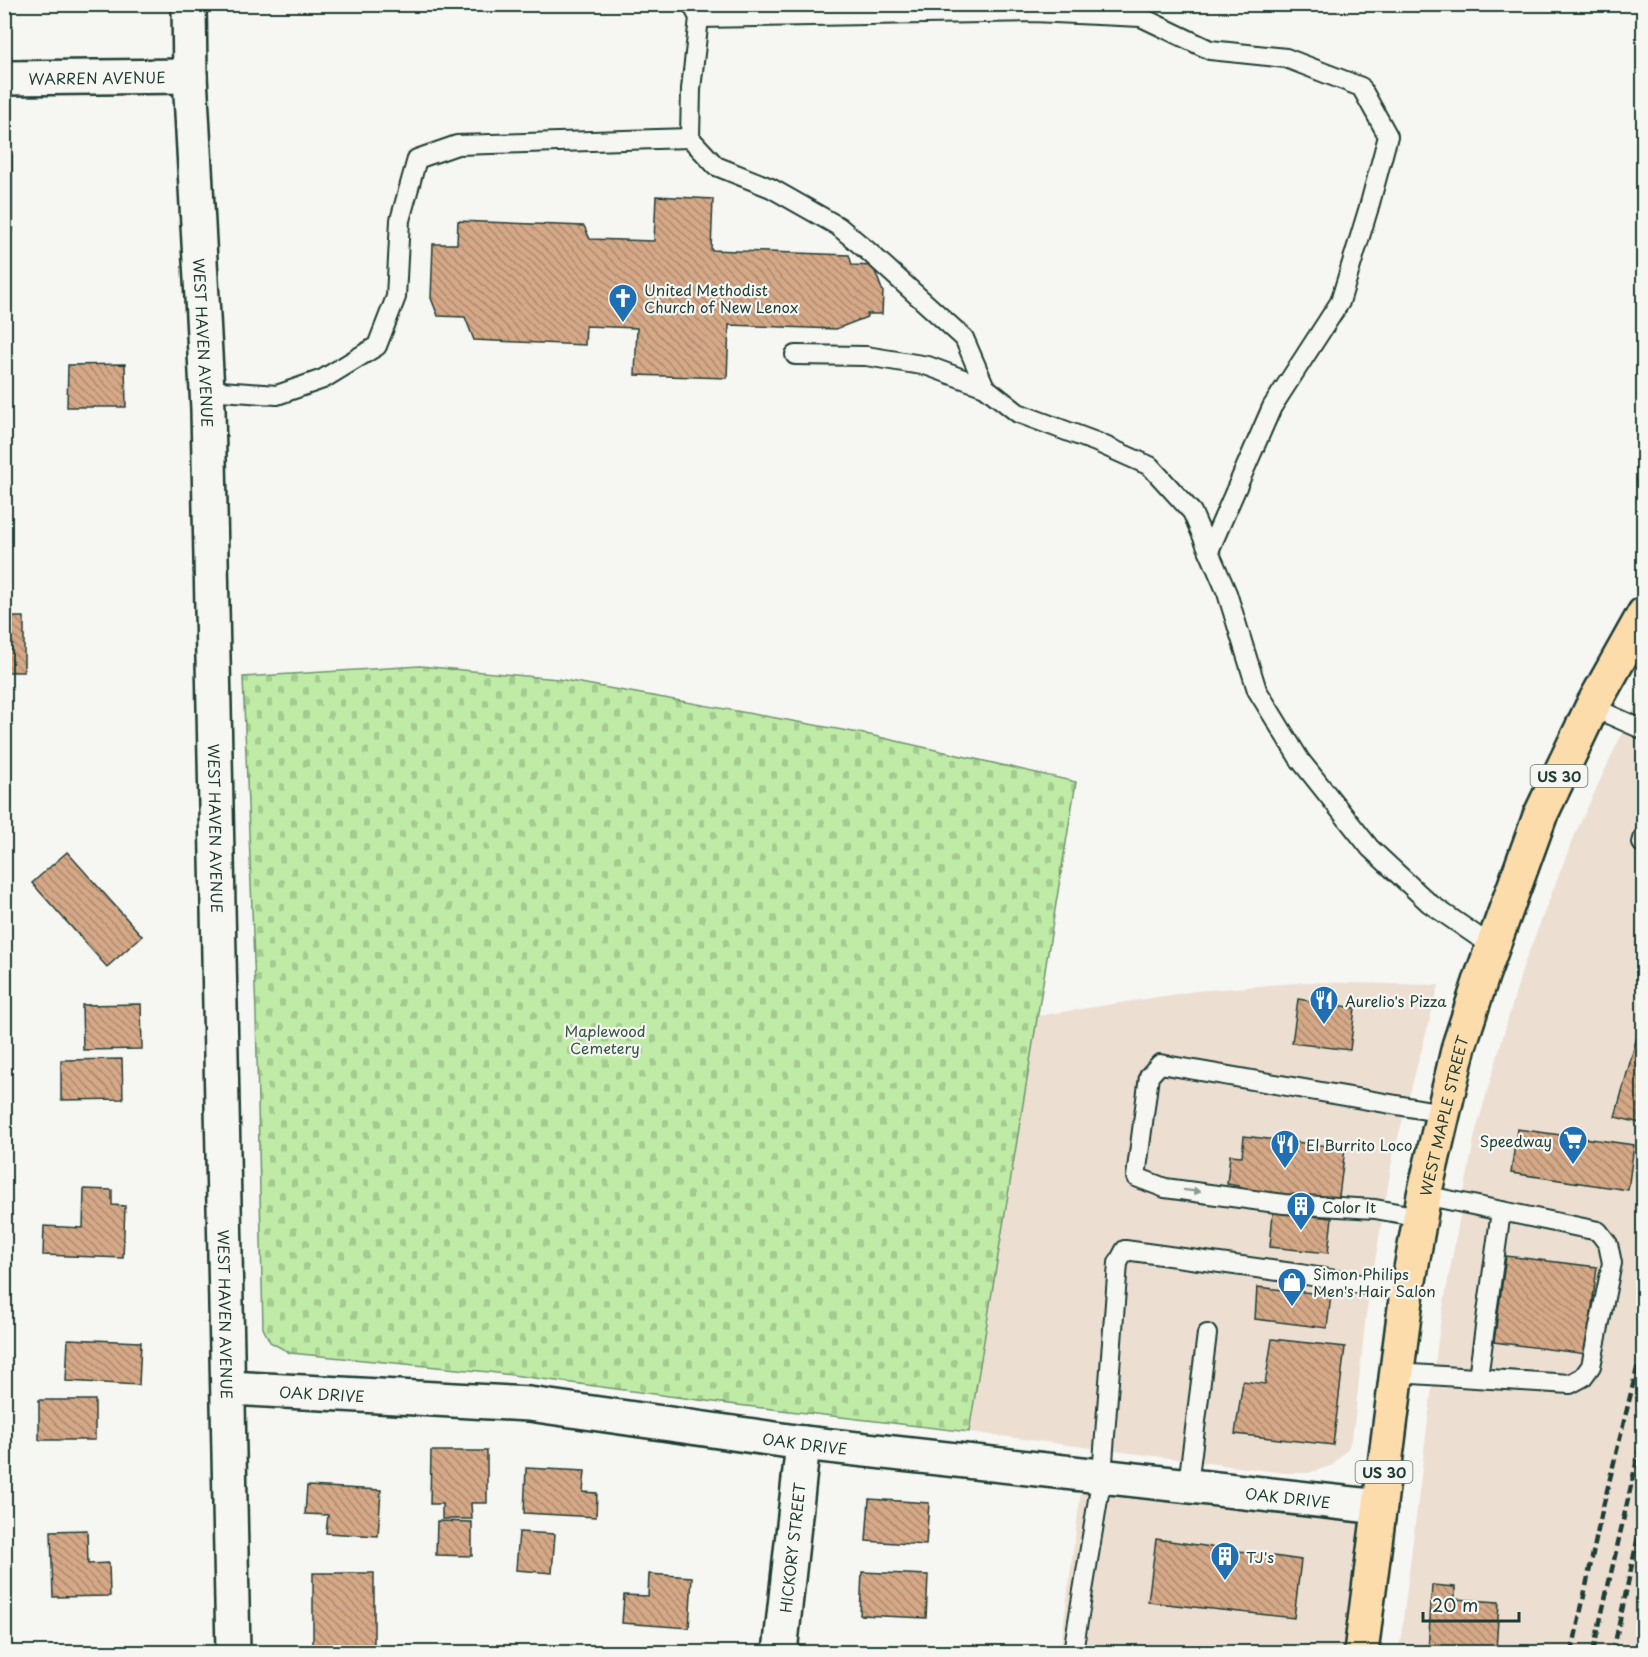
<svg xmlns="http://www.w3.org/2000/svg" width="1648" height="1657" font-family="'Playpen Sans',sans-serif">
<style>
.built{fill:#ecdfd2}
.cemetery{fill:url(#cemetery-stones);stroke:#6f946e;stroke-width:1.5}
.building{fill:url(#building-back-hatch);stroke:#1f3d34;stroke-width:1.5}
.lines{fill:none;stroke-linecap:round;stroke-linejoin:round}
.service-casing{stroke:#1f3d34;stroke-width:22}
.minor-casing{stroke:#1f3d34;stroke-width:38}
.tertiary-casing{stroke:#1f3d34;stroke-width:38}
.primary-casing{stroke:#1f3d34;stroke-width:38}
.service{stroke:#f6f6f2;stroke-width:18}
.minor{stroke:#f6f6f2;stroke-width:33}
.tertiary{stroke:#f6f6f2;stroke-width:33}
.primary{stroke:#fddcac;stroke-width:33}
.rail{stroke:#1f3d34;stroke-width:4.5;stroke-dasharray:9 4.5;stroke-linecap:butt}
.oneway{fill:#8a9a93}
.labels{text-anchor:middle;dominant-baseline:central;stroke-width:4.5;stroke-linejoin:round;paint-order:stroke}
.shield{fill:#f6f6f2;stroke:#60746d;stroke-width:1.5}
.shield-label{font-size:14px;font-weight:bold;fill:#1f3d34}
.street-label{font-size:15px;fill:#1f3d34;stroke:#f6f6f2}
.poi-label{font-size:15px;fill:#1f3d34;stroke:#f6f6f2;text-anchor:start}
.park-label{font-size:15px;fill:#375745;stroke:#f6f6f2}
</style>
<defs>
<pattern id="cemetery-stones" width="16" height="16" patternUnits="userSpaceOnUse" patternTransform="scale(1.5)"><rect width="16" height="16" fill="#bfeba7"/><path d="M2 7V4a2 2 0 0 1 4 0v3zM10 15v-3a2 2 0 0 1 4 0v3z" fill="#a4ca90"/></pattern>
<pattern id="building-back-hatch" width="6" height="6" patternUnits="userSpaceOnUse" patternTransform="scale(1.5)"><rect width="6" height="6" fill="#d5a887"/><path d="M-1 5l2 2M0 0l6 6M5-1l2 2" fill="none" stroke="#ac8a6f"/></pattern>
</defs>
<rect width="100%" height="100%" fill="#f6f6f2"/>
<filter id="ink" filterUnits="userSpaceOnUse"><feTurbulence type="fractalNoise" baseFrequency=".0167" numOctaves="2"/><feDisplacementMap in="SourceGraphic" scale="12" xChannelSelector="R" yChannelSelector="G"/><feConvolveMatrix kernelMatrix="1 2 1 2 8 2 1 2 1" color-interpolation-filters="sRGB"/></filter>
<g filter="url(#ink)">
<!-- built -->
<g class="built">
<path d="M1643,692V1652H1399L1440,1324L1475,1134L1523,967L1574,836L1634,708Z"/>
<path d="M1307,982L1439,985L1393,1156L1366,1314L1354,1426L1349,1447L1333,1465L1309,1473H1285L969,1432L1037,1016L1196,991Z"/>
<path d="M1082,1483L1369,1513L1352,1652H1060Z"/>
</g>
<!-- cemetery -->
<path class="cemetery" d="M420,666L558,679L870,735L1076,782L969,1432L729,1404L489,1372L290,1353L270,1342L263,1328L256,1013L243,677Z"/>
<!-- building -->
<g class="building">
<rect x="4" y="155" width="8" height="77"/>
<path d="M656,196L713,199L711,250L849,255L852,265L873,266L883,292L882,314H867V317L836,329L729,325L727,378L635,375L637,328L586,326L585,345L474,340L465,317L438,316L431,298L433,244H457L458,221L584,226L590,239L654,241Z"/>
<path d="M125,364L126,407H67L68,365Z"/>
<rect x="4" y="617" width="20" height="55"/>
<path d="M67,852L142,936L107,967L32,883Z"/>
<path d="M1298,999L1355,1008L1350,1050L1292,1043Z"/>
<path d="M141,1004L142,1049L83,1050L82,1005Z"/>
<path d="M1644,1011V1124L1615,1117Z"/>
<path d="M122,1059L123,1099L61,1100V1060Z"/>
<path d="M1517,1129L1634,1145L1628,1190L1511,1173Z"/>
<path d="M1244,1136L1345,1148L1338,1204L1238,1193V1186L1227,1184L1230,1155L1242,1156Z"/>
<path d="M84,1189L112,1190V1205L125,1206L123,1258L43,1255L44,1226L83,1228Z"/>
<path d="M1273,1212L1332,1218L1328,1253L1270,1247Z"/>
<path d="M1506,1256L1597,1267L1586,1354L1494,1342Z"/>
<path d="M1257,1287L1331,1295L1327,1328L1255,1319Z"/>
<path d="M68,1339L141,1342L139,1385L66,1381Z"/>
<path d="M1272,1339L1345,1347L1333,1445L1235,1434L1243,1381L1265,1384Z"/>
<rect x="39" y="1400" width="56" height="40"/>
<path d="M431,1451H487V1503H471L472,1519H442V1504H430Z"/>
<path d="M526,1468L585,1471L583,1492L597,1493L596,1517L524,1513Z"/>
<path d="M307,1486L381,1490L378,1536L326,1533L328,1515L305,1514Z"/>
<path d="M869,1499L929,1503L926,1545L866,1541Z"/>
<path d="M437,1521L472,1522V1556L436,1555Z"/>
<path d="M87,1530L88,1564L109,1563L110,1596L53,1597L51,1531Z"/>
<path d="M519,1532L555,1534L552,1573L516,1570Z"/>
<path d="M1156,1539L1301,1560L1294,1618L1148,1602Z"/>
<path d="M862,1572L928,1575L926,1618L860,1615Z"/>
<rect x="313" y="1573" width="61" height="76"/>
<path d="M649,1574L692,1577L689,1628L622,1623L624,1595L648,1596Z"/>
<path d="M1432,1585L1455,1587V1599L1499,1602L1496,1651L1470,1649L1469,1652H1428Z"/>
</g>
<g class="lines">
<!-- service casing -->
<g class="service-casing">
<g id="service">
<path d="M692,4L699,18L691,89L690,138L716,166L771,188L838,226L869,252L964,338L985,387"/>
<path d="M699,18L1033,12L1141,17L1210,50L1286,58L1361,87L1388,136L1369,207L1340,302L1272,407L1209,551"/>
<path d="M795,355L866,356L928,366L985,387L1018,413L1096,442L1150,466L1192,512L1227,593L1257,690L1300,760L1370,848L1429,903L1493,947"/>
<path d="M207,390L277,395L323,379L377,346L396,297L400,220L417,159L457,145L690,138"/>
<path d="M1592,707L1644,730"/>
<path d="M1644,836L1642,843L1644,844"/>
<path d="M1420,1217L1375,1209L1284,1204L1165,1188L1136,1177L1149,1076L1160,1064L1443,1113"/>
<path d="M1397,1373L1570,1384L1583,1377L1591,1366L1612,1263L1608,1244L1598,1231L1424,1195"/>
<path d="M1478,1378L1501,1211"/>
<path d="M1188,1484L1207,1334"/>
<path d="M1073,1652L1102,1475L1118,1263L1125,1250L1300,1274L1407,1292"/>
</g>
</g>
<!-- minor casing -->
<g class="minor-casing">
<g id="minor">
<path id="s1" d="M4,78L190,76"/>
<path id="s2" d="M229,1388L529,1404L803,1443L1380,1507"/>
<path id="s3" d="M780,1652L803,1443"/>
</g>
</g>
<!-- tertiary casing -->
<g class="tertiary-casing">
<g id="tertiary">
<path id="s4" d="M189,4L190,76L208,409L233,1652"/>
</g>
</g>
<!-- primary casing -->
<g class="primary-casing">
<g id="primary">
<path id="s5" d="M1361,1652L1407,1292L1424,1195L1459,1046L1482,976L1540,816L1593,705L1644,614"/>
</g>
</g>
<!-- service -->
<use href="#service" class="service"/>
<!-- minor -->
<use href="#minor" class="minor"/>
<!-- tertiary -->
<use href="#tertiary" class="tertiary"/>
<!-- primary -->
<use href="#primary" class="primary"/>
<!-- rail -->
<g class="rail">
<path d="M1572,1652L1602,1511L1644,1340"/>
<path d="M1593,1652L1644,1429"/>
<path d="M1613,1652L1644,1509"/>
</g>
</g>
<!-- one-way arrows -->
<defs><path id="oneway-solid" d="M-6-.8H1V-3.2L6.5 0L1 3.2V.8H-6Z" transform="scale(1.5)"/></defs>
<use class="oneway" href="#oneway-solid" transform="translate(1192 1191) rotate(7)"/>
</g>
<!-- icons -->
<defs>
<g id="church-pin" transform="scale(1.5)"><path d="M0 17L-7.5 6A9.5 9.5 0 1 1 7.5 6Z" fill="#1f6fb2" stroke="#f6f6f2"/><path d="M-1.2-6h2.4v3.5h3.3v2.4h-3.3V6h-2.4V-.1h-3.3v-2.4h3.3Z" fill="#fff"/></g>
<g id="restaurant-pin" transform="scale(1.5)"><path d="M0 17L-7.5 6A9.5 9.5 0 1 1 7.5 6Z" fill="#1f6fb2" stroke="#f6f6f2"/><path d="M-5-6h1v4h1v-4h1v4h1v-4h1v5L-1.5 .5V6h-2V.5L-5-1ZM5-6V6H3V1.5H1.5Q1.5-4 5-6Z" fill="#fff"/></g>
<g id="supermarket-pin" transform="scale(1.5)"><path d="M0 17L-7.5 6A9.5 9.5 0 1 1 7.5 6Z" fill="#1f6fb2" stroke="#f6f6f2"/><path d="M-6-5.5h2.5l.6 2H6L4.5 2H-2.5L-4.4-4H-6ZM-1.5 3.2a1.3 1.3 0 1 0 .1 0ZM3 3.2a1.3 1.3 0 1 0 .1 0Z" fill="#fff"/></g>
<g id="building-pin" transform="scale(1.5)"><path d="M0 17L-7.5 6A9.5 9.5 0 1 1 7.5 6Z" fill="#1f6fb2" stroke="#f6f6f2"/><path d="M-4-6H4V6H1V3H-1V6H-4ZM-2.5-4.3h1.7v1.8h-1.7ZM.8-4.3h1.7v1.8H.8ZM-2.5-1h1.7V.8h-1.7ZM.8-1h1.7V.8H.8Z" fill="#fff"/></g>
<g id="shop-pin" transform="scale(1.5)"><path d="M0 17L-7.5 6A9.5 9.5 0 1 1 7.5 6Z" fill="#1f6fb2" stroke="#f6f6f2"/><path d="M-5-2.5h2.3a2.7 3.5 0 0 1 5.4 0H5L5.5 6h-11ZM-1.5-2.5h3a1.5 2.3 0 0 0-3 0Z" fill="#fff"/></g>
</defs>
<g fill-rule="evenodd">
<use href="#church-pin" x="623" y="298"/>
<use href="#restaurant-pin" x="1324" y="1000"/>
<use href="#supermarket-pin" x="1573" y="1140"/>
<use href="#restaurant-pin" x="1285" y="1144"/>
<use href="#building-pin" x="1301" y="1206"/>
<use href="#shop-pin" x="1292" y="1282"/>
<use href="#building-pin" x="1225" y="1556"/>
</g>
<g class="labels">
<!-- shield labels -->
<g class="shield">
<rect x="1530.5" y="765" width="57" height="22" rx="4.5"/>
<rect x="1355.5" y="1461" width="57" height="22" rx="4.5"/>
</g>
<g class="shield-label">
<text x="1559" y="776">US 30</text>
<text x="1384" y="1472">US 30</text>
</g>
<!-- street labels -->
<g class="street-label">
<text stroke="none"><textPath href="#s1" startOffset="93">WARREN AVENUE</textPath></text>
<text stroke="none"><textPath href="#s4" startOffset="339">WEST HAVEN AVENUE</textPath></text>
<text stroke="none"><textPath href="#s4" startOffset="825">WEST HAVEN AVENUE</textPath></text>
<text stroke="none"><textPath href="#s5" startOffset="543">WEST MAPLE STREET</textPath></text>
<text stroke="none"><textPath href="#s4" startOffset="1311">WEST HAVEN AVENUE</textPath></text>
<text stroke="none"><textPath href="#s2" startOffset="93">OAK DRIVE</textPath></text>
<text stroke="none"><textPath href="#s2" startOffset="579">OAK DRIVE</textPath></text>
<text stroke="none"><textPath href="#s2" startOffset="1065">OAK DRIVE</textPath></text>
<text stroke="none"><textPath href="#s3" startOffset="105">HICKORY STREET</textPath></text>
</g>
<!-- poi labels -->
<g class="poi-label">
<text x="644" y="289">United Methodist<tspan x="644" dy="17">Church of New Lenox</tspan></text>
<text x="1345" y="1000">Aurelio's Pizza</text>
<text x="1552" y="1140" text-anchor="end">Speedway</text>
<text x="1306" y="1144">El Burrito Loco</text>
<text x="1322" y="1206">Color It</text>
<text x="1313" y="1273">Simon Philips<tspan x="1313" dy="17">Men's Hair Salon</tspan></text>
<text x="1246" y="1556">TJ's</text>
</g>
<!-- park labels -->
<g class="park-label">
<text x="605" y="1030">Maplewood<tspan x="605" dy="17">Cemetery</tspan></text>
</g>
</g>
<!-- margin -->
<rect width="1648" height="1657" fill="none" stroke="#f6f6f2" stroke-width="24"/>
<rect x="12" y="12" width="1624" height="1633" fill="none" stroke="#1f3d34" stroke-width="2" filter="url(#ink)"/>
<!-- scale -->
<path d="M1423 1612v9h96v-9" fill="none" stroke="#1f3d34" stroke-width="3"/>
<text x="1432" y="1612" font-size="18" fill="#1f3d34" stroke="#f6f6f2" stroke-width="4.5" paint-order="stroke">20 m</text>
</svg>
